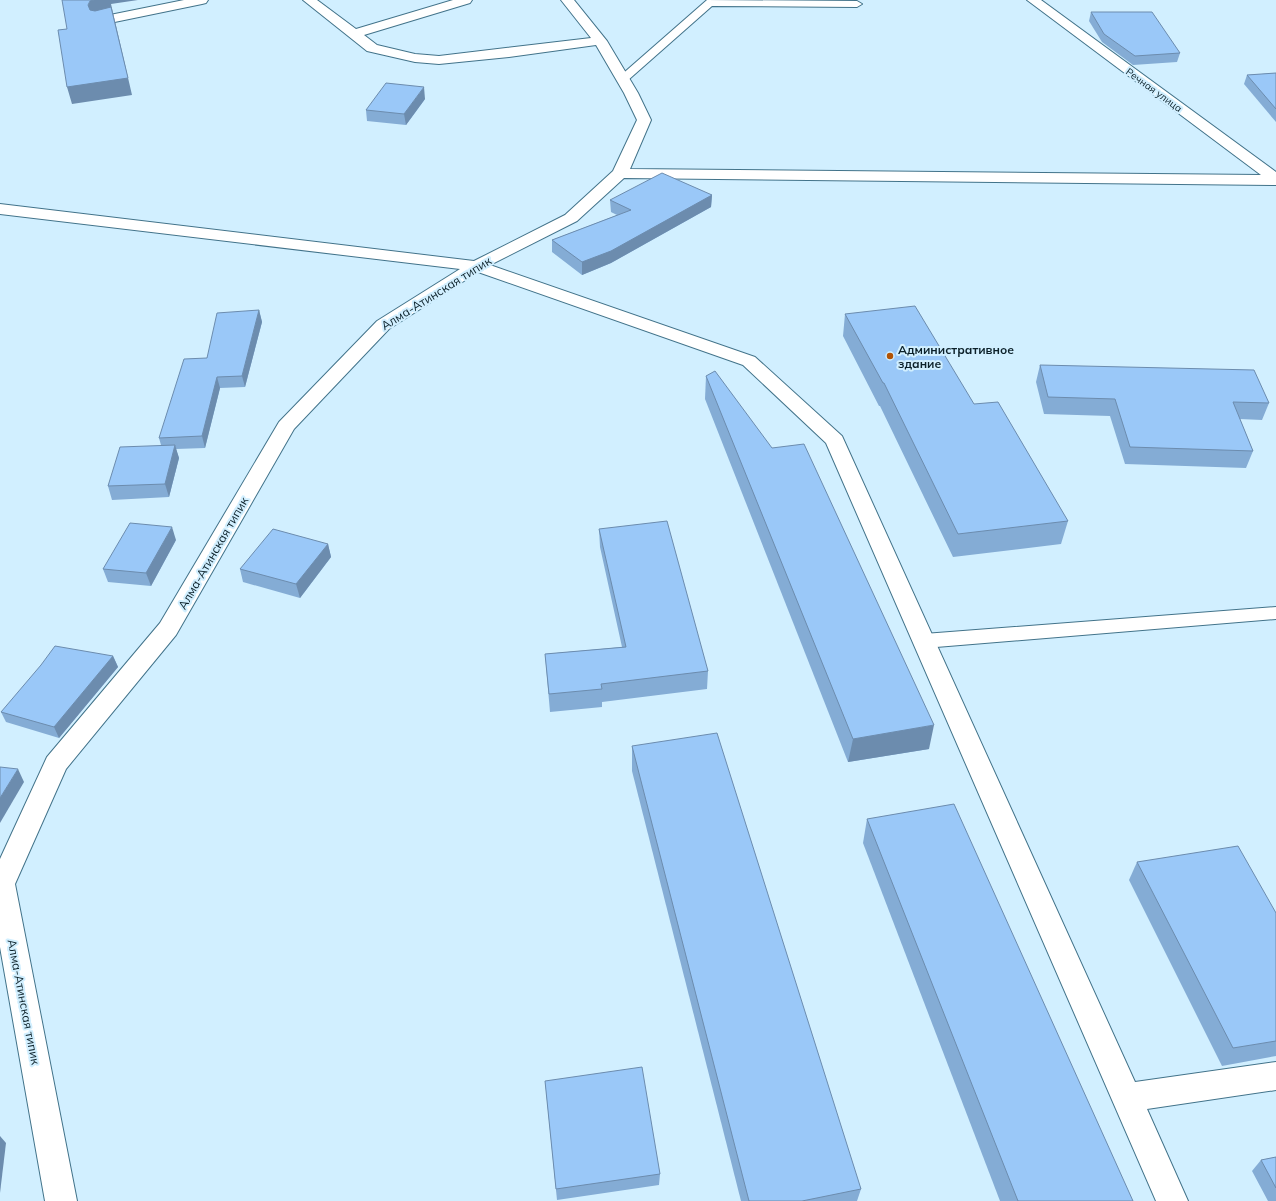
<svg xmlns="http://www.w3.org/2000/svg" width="1276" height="1201" font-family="Mulish,sans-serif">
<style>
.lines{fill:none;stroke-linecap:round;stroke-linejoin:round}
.service-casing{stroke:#42738a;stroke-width:2}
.minor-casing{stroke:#42738a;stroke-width:2}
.service{fill:#fff;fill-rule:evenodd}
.minor{fill:#fff;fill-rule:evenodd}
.wall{fill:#84acd5}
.shaded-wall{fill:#6c8cae}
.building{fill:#9ac8f8;stroke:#6c8cae}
.poi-dot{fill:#b25305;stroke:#d1efff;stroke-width:1.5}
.labels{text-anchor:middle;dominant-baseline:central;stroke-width:4;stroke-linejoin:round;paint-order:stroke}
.far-street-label{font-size:10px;fill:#0c212a;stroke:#d1efff}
.street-label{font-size:12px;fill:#0c212a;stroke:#d1efff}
.poi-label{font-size:12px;font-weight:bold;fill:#0c212a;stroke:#d1efff;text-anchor:start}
</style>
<rect width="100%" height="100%" fill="#d1efff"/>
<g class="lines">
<!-- service casing -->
<g class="service-casing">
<g id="service">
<path d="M707,0L857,1L862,4L857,7L712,6L627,81H619L617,79L619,77Z"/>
<path d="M1276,607V619L924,648L917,646L915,641L917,636L924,634Z"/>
</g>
</g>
<!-- minor casing -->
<g class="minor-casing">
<g id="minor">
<path d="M184,0H208L206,3L202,4L100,25L95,24L94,21L95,18L100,17Z"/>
<path d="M303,0H317L356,29L453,0H472L470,3L364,35L377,45L415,54L439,56L591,38L561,0H574L607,41L638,93L651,120L630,169L1261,175L1027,0H1041L1276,172V185L624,178L577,221L490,265L755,357L842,436L1135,1082L1276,1062V1090L1147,1109L1188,1201H1156L826,443L743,365L478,272L389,329L294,429L176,635L66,769L15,884L77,1201H45L0,947V859L47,757L160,623L279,422L377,321L460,269L0,214V204L474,261L565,215L613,171L637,120L624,93L596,45L509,57L439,64L415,62L367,51Z"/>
</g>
</g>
<!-- service -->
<use href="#service" class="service"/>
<!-- minor -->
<use href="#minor" class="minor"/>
</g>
<!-- wall -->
<g class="wall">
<path d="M1091,12L1180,53L1177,62L1133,65L1102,42L1089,21Z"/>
<path d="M1276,73V122L1244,84L1247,75Z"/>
<path d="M425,99L406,125L367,121L366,110Z"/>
<path d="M712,195L711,207L611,263L582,275L552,252V240L617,215L611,212L610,200Z"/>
<path d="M259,310L262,322L245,387L220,388L205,448L176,449L179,458L169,497L112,500L108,486L161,445L159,438L207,358Z"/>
<path d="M845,314L974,404L1068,521L1061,544L953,557L880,406H879L843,336Z"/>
<path d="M1040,365L1269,403L1262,420L1240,419L1253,451L1246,468L1125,464L1110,416L1044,414L1036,382Z"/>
<path d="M706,376L929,749L848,762L705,399Z"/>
<path d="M599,529L708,671L707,689L602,702V707L550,712L545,654L622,647L600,547Z"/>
<path d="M176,540L151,586L108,582L103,569Z"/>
<path d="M328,544L331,557L300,598L243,582L240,569Z"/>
<path d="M113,656L118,667L59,738L6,722L1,712Z"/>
<path d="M632,746L861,1189L857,1201H741L632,771Z"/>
<path d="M867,819L1133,1201H1000L863,843Z"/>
<path d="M1137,862L1276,913V1056L1222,1066L1129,880Z"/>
<path d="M545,1081L660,1174L659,1185L557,1200Z"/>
<path d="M1276,1157V1201H1268L1252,1171L1261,1160Z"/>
</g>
<!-- shaded-wall -->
<g class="shaded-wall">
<path d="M94,0H138L111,4L132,95L72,104L67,87L88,5L90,1Z"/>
<path d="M424,87L425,99L406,125L404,114Z"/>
<path d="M712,195L711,207L611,263L582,275V262Z"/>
<path d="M259,310L262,322L245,387L242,376Z"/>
<path d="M217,377L220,388L205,448L202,436Z"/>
<path d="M175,445L179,458L169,497L165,484Z"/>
<path d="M172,527L176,540L151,586L146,573Z"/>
<path d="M328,544L331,557L300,598L296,584Z"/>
<path d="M113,656L118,667L59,738L54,727Z"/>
<path d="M934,725L929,749L848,762L853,739Z"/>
<path d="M18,769L24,782L0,823V798Z"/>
<path d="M0,1136L6,1143L0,1193Z"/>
</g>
<!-- building -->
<g class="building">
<path d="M62,0H94L90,1L88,5L90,10L95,11L111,7L128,78L67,87L58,30L67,29Z"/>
<path d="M1091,12H1152L1180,53L1135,56L1104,34Z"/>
<path d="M1276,73V109L1247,75Z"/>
<path d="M386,83L424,87L404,114L366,110Z"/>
<path d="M662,173L712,195L611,251L582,262L552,240L631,210L610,200Z"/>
<path d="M915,306L974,404L998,402L1068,521L958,534L884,383H883L845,314Z"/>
<path d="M259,310L242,376L217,377L202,436L159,438L184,359L207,358L217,313Z"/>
<path d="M1040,365L1254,370L1269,403L1233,402L1253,451L1130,447L1115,399L1048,397Z"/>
<path d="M715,371L772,448L804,444L934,725L853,739L706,376Z"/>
<path d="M175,445L165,484L108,486L120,447Z"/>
<path d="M667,521L708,671L601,684L602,689L549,694L545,654L626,647L599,529Z"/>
<path d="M130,523L172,527L146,573L103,569Z"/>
<path d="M273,529L328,544L296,584L240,569Z"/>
<path d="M55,646L113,656L54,727L1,712L41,665Z"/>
<path d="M717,733L861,1189L802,1201H749L632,746Z"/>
<path d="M0,767L18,769L0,798Z"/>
<path d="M954,804L1133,1201H1018L867,819Z"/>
<path d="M1238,846L1276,913V1041L1233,1048L1137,862Z"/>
<path d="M642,1067L660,1174L556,1189L545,1081Z"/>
<path d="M1276,1157V1188L1261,1160Z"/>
</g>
<!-- markers -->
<circle class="poi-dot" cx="890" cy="356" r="4"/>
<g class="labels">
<!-- far-street labels -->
<g class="far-street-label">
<text transform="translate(1154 90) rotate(36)">Речная улица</text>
</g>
<!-- street labels -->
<g class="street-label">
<text transform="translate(436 293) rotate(-32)">Алма-Атинская типик</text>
<text transform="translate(213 553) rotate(-60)">Алма-Атинская типик</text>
<text transform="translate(24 1002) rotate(79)">Алма-Атинская типик</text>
</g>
<!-- poi labels -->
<g class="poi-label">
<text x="898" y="349">Административное<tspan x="898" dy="14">здание</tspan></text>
</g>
</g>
</svg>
